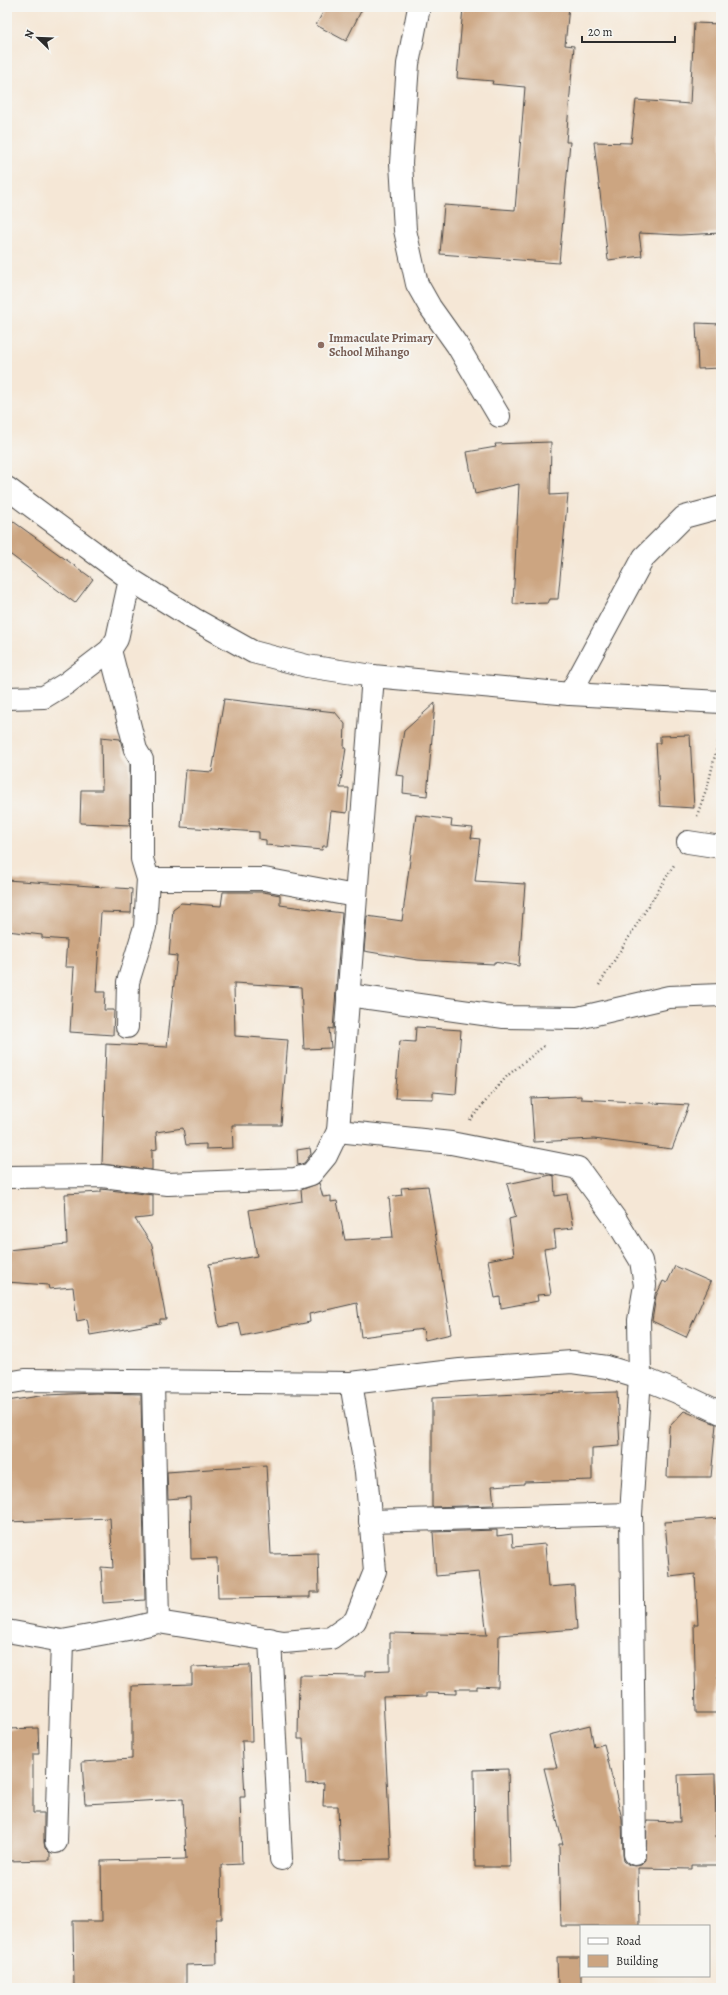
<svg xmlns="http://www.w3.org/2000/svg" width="728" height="1995" font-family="Alegreya,serif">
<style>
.building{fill:#cca581}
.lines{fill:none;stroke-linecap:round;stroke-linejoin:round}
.minor-casing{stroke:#494745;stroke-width:24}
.path{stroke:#494745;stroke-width:2.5;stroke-dasharray:1 3;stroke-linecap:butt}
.minor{stroke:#fff;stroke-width:22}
.education-dot{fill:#8d6e63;stroke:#f6f6f2;stroke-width:1.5}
.labels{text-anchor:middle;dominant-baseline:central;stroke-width:4;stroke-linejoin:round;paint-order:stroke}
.education-label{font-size:12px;font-weight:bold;fill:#785e54;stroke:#f6f6f2;text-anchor:start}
</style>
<rect width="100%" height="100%" fill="#f6f6f2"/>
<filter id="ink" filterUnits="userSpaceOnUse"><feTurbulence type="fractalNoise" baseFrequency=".025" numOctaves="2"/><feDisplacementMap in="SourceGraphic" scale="8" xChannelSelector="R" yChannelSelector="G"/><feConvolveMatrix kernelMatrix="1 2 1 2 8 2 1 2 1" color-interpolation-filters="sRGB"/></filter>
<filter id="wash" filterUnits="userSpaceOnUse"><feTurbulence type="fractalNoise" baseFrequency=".012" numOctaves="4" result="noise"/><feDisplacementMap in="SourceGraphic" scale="16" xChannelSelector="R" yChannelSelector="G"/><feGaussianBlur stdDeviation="0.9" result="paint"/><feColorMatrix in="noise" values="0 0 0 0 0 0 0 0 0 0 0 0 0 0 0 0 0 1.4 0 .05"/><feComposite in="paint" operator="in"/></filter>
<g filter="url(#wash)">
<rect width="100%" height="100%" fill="#f5e7d6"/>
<g id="blocks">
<!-- building -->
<g class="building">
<path d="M326,7H363L346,41L316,25Z"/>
<path d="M463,7H569L565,45L574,46L566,142H570L559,263L440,254L444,205L515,210L525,87L492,84L493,81L457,78Z"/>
<path d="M694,23L721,24V233L680,235L639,233L642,256L608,260L594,142L631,143L636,100L690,104Z"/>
<path d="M696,323L721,324V368L698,369Z"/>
<path d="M551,442L550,495L568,494L558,599H550L548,603L513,604L519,484L475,494L467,452L496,447L495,444Z"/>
<path d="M7,517L93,579L75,603L7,552Z"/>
<path d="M224,699L335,712L345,724L344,748H346L340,788H349L347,813L331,811L327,846H323L322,850L266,845V840L259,839V832L181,827L186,770L212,772Z"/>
<path d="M435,703L427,796L403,793L404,776L396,775L404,731Z"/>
<path d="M690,735L694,808L660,806L656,743H660V736Z"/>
<path d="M101,737L120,739L124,753L130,763V825L80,823L81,790H102Z"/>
<path d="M416,815L452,820L451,826L473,828L471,838L480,839L475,881L525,884L519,966L494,962V964L418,960L364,951L367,916L402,921Z"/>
<path d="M7,880L132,889L131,913L101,912L96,992H105L104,1010H114L113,1035L70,1032L74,967H65L67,940L42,938V935L7,931Z"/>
<path d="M223,892H263L280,895V905L342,913L333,1029L329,1028L331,1048L304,1049L301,987L234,983L235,1036L288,1040L281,1125H232L233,1148L206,1149V1144L186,1145L183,1128L156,1132L157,1147V1149L152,1150V1170L102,1164L106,1044L167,1047L177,956L169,955L173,909L181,903L221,906Z"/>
<path d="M416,1027L461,1030L456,1094L433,1092V1099L395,1098L400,1041L415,1042Z"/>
<path d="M581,1096V1099L689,1105L672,1149L594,1139L534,1142L531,1098Z"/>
<path d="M310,1148L311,1154L304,1163L298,1165L297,1150Z"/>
<path d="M551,1175L554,1176L555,1196L567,1194L573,1228L554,1230L556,1247L544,1249L551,1294L537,1295L538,1301L501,1308L500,1297L495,1298L488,1260L514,1255L509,1219L516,1217L507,1184Z"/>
<path d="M319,1183L323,1197L331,1196V1202L337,1201L345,1240L393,1237L389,1197L402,1195L401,1188L428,1186L451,1334L425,1340L423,1329L361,1337L357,1303L309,1314L310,1322L242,1336L239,1323L219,1327L209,1264L257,1256L249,1210L302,1201L301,1190Z"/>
<path d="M101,1189L153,1195V1217L135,1219L152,1245L166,1319H160V1323L90,1335L87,1319L77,1321L73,1287L49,1289L48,1285L7,1282V1250L67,1244L65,1194L101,1192Z"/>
<path d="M675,1266L711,1282L686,1337L652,1321L656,1296L663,1281L667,1283Z"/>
<path d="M584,1391L585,1393L617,1392L620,1446L592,1448V1480L524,1482V1484L492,1486L494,1505L432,1507V1398Z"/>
<path d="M96,1393L141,1394L145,1600L103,1603L101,1567L113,1568L110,1518L7,1522V1401L46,1395Z"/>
<path d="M684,1411L716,1424L711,1477H667L669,1427Z"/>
<path d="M266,1465L271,1554L318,1553L319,1592H310V1597L218,1598L217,1558L191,1559L190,1497L168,1499L167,1472Z"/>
<path d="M721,1518V1676H718L717,1713H696L694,1624H698L695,1574L670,1577L665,1522Z"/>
<path d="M497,1530V1536L512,1534L513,1547L545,1544L548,1587L574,1585L577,1629L499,1635L498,1687L477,1686V1689H456V1694L427,1693V1696L383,1697L391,1859L340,1860L338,1806H323L324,1783L306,1784L303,1739H298L299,1675L365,1676V1671L390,1670V1633L487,1635L479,1572L436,1576L433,1532Z"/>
<path d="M250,1665L252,1741H242L245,1797H240L242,1864L221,1865L222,1919H216L217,1964L186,1965V1988H74L73,1921H102L101,1861L186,1859L183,1799L85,1804L82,1762L132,1759V1686L192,1684V1667Z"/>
<path d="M590,1725L594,1747L604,1744L622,1819L623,1855L624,1861L629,1865L635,1866L641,1865L646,1860L647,1821L680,1822L678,1775L715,1774L716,1837H721V1865H692V1869L638,1868L639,1926H561L559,1844H563L544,1768H557L549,1735Z"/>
<path d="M38,1728L39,1754H33V1813H44V1842L45,1848L50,1853V1860L7,1861V1729Z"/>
<path d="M508,1769L510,1867H475L474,1770Z"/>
<path d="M557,1957H581V1988H558Z"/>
</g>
</g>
</g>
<g filter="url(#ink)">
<use href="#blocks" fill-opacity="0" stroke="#494745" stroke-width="1"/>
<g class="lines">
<!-- minor casing -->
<g class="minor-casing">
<g id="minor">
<path d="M419,7L408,64L401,163L405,230L417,284L430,307L457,345L499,416"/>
<path d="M7,488L130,579L194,619L253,652L307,666L373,676L570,694L721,702"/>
<path d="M110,650L136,750L142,760V859L148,879L145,927L128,982L127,1027"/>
<path d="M373,676L338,1131L451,1143L578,1168L616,1220L641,1261L645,1285L639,1320L640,1377L677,1392L721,1413"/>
<path d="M570,694L644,557L684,517L721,507"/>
<path d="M7,698L44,697L67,683L110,650L117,639L130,579"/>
<path d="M688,842L721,847"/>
<path d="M148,879H264L355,896"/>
<path d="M348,995L504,1017L578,1018L669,997L721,995"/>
<path d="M7,1177L102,1176L168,1184L295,1179L311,1174L326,1156L338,1131"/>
<path d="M153,1382L158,1622"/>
<path d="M7,1383L25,1380L351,1383L460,1370L572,1362L607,1367L640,1377L631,1514L635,1854"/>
<path d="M370,1521L631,1514"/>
<path d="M7,1631L62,1641L128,1629L158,1622L284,1642L331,1638L355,1621L375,1571L366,1472L351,1383"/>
<path d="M270,1639L281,1859"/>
<path d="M56,1842L62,1641"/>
</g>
</g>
<!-- path -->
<g class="path">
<path d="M697,816L709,781L721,730"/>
<path d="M599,985L674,865"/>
<path d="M470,1120L507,1076L544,1046"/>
</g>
<!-- minor -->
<use href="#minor" class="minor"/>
</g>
</g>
<!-- markers -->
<circle class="education-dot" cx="321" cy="345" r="4"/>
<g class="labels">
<!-- education labels -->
<g class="education-label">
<text x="329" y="338">Immaculate Primary<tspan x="329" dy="14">School Mihango</tspan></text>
</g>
</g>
<!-- margin -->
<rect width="728" height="1995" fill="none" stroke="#f6f6f2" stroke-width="24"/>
<!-- legend -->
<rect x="580" y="1925" width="130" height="52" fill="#f6f6f2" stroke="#a5a5a2"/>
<rect x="588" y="1938" width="20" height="6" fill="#ffffff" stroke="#a5a5a2"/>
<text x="616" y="1945" font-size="12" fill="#2b2b2b">Road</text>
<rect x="588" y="1955" width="20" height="12" fill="#cca581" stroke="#a5a5a2"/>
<text x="616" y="1965" font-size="12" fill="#2b2b2b">Building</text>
<!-- north arrow -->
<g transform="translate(38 38) rotate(293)" stroke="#f6f6f2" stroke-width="3" paint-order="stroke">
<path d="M0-3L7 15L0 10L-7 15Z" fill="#2b2b2b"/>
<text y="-6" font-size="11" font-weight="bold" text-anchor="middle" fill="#2b2b2b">N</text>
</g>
<!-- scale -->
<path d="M582 36v6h93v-6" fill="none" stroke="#2b2b2b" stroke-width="2"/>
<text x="588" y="36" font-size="12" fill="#2b2b2b" stroke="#f6f6f2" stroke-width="3" paint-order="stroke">20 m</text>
</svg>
